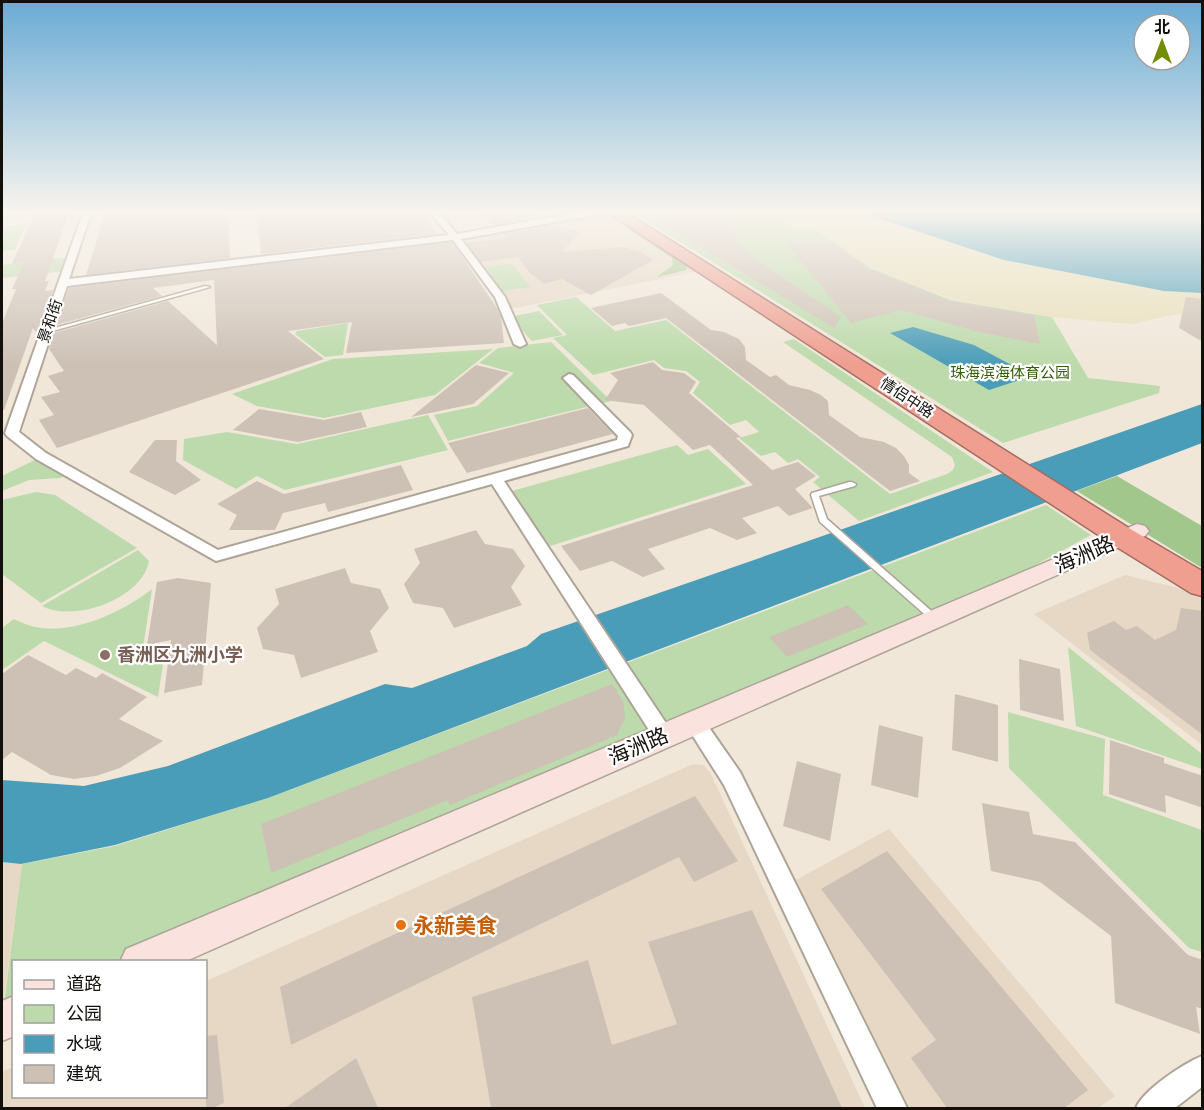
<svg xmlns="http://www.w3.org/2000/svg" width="1204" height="1110" font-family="Rubik,'Noto Sans SC',sans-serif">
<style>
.commercial{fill:#e6d8c5}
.green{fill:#bcdaab}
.forest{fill:#a2c78d}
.sand{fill:#e8dfba}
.water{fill:#4a9db8}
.building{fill:#cdc1b5}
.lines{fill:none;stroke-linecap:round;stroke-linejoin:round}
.lane-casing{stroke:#ada497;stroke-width:3}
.street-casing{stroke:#ada497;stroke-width:4}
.secondary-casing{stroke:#ada497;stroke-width:3}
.highway-casing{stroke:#a26c61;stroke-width:3}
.lane{fill:#fff;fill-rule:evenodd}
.street{fill:#fff;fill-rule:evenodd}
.secondary{fill:#fae2de;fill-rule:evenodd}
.highway{fill:#ef9e90;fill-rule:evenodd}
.education-dot{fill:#8d6e63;stroke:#fff;stroke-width:2}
.food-dot{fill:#e8710a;stroke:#fff;stroke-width:2}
.labels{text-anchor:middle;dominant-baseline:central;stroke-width:4.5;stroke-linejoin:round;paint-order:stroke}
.far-street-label{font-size:15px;fill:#13100b;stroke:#fff}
.far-park-label{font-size:15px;fill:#325e0a;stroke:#fff}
.education-label{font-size:18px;font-weight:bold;fill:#785e54;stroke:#fff;text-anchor:start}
.near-street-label{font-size:21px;fill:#13100b;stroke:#fff}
.near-food-label{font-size:21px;font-weight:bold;fill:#c56008;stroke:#fff;text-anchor:start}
</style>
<rect width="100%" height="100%" fill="#f0e7d9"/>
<!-- commercial -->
<g class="commercial">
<path d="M605,211L699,271L506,310L455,237Z"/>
<path d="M1125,575L1191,591L1202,598V745L1034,614Z"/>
<path d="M693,764L704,765L711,774L865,1108H2V1072L13,1067L14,1096H206V981Z"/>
<path d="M889,829L1115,1096L1098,1108H910L796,880Z"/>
<path d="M2,862L22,864L2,1014Z"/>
</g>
<!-- green -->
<g class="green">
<path d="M135,210H248V211L132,223Z"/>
<path d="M629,210L780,211L789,215L791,221L785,225L815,229L871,268L951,300L1052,317L1088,378L1160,386L1159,393L1003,443Z"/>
<path d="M26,224L15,250L2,251V227Z"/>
<path d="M70,257L65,271L2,278V265Z"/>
<path d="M512,264L530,287L502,291L486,267Z"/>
<path d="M576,297L615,331L666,320L890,494L947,474L953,470L955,465L952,457L783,342L794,339L993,472L859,521L813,482L820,477L798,459L788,463L775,452L761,456L739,438L759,432L746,420L730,425L693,393L700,382L686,371L664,368L654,360L593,375L553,338L567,335L537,305Z"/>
<path d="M539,311L563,335L532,341L510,317Z"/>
<path d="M348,323L343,355L325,357L295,334L297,331Z"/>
<path d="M551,342L611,401L448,441L434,415L477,406L514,373L479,363L498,348Z"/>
<path d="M493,349L435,395L324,418L257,406L232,394L333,359Z"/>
<path d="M428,415L448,450L285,490L257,476L236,489L183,460L184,439L227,432L297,444Z"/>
<path d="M677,445L688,455L708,449L746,484L550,546L512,491Z"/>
<path d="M39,458L69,474L60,478L29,480L2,491V476Z"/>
<path d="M36,492L55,495L137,548L41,603L2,574V500Z"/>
<path d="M1046,505L1091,535L948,612L138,961L14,962L13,1015L2,1020L22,864L115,846L268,798Z"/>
<path d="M138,550L149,561C142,599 74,623 42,606Z"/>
<path d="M152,589L143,648L166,644L158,697L44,641L2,670V628L14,619C21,622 28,626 36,627C73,635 123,612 152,589Z"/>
<path d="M1068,647L1202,754V769L1076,726Z"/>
<path d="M1008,712L1105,739L1103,795L1202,830V952L1189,948L1009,768Z"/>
</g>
<!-- forest -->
<g class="forest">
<path d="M609,213L688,266L686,270L657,277L673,265L672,258L606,214Z"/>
<path d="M1117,476L1202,526V568L1077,491Z"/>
</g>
<!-- sand -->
<path class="sand" d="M775,210H853L901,227L1163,291L1202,293V314H1177L1132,324L1052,317L951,299L871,268L815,229L784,225L791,221L789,215Z"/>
<!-- water -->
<g class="water">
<path d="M853,210H1202V293L1164,291L1004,260Z"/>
<path d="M913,327L974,345L1032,376L989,390L890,333Z"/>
<path d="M1202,404V443L268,798L115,845L21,864L2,862V780L84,786L168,766L385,684L412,688L527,646L541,634Z"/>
</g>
<!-- building -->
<g class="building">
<path d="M36,210H70L45,281H49L45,291L53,290L38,335L33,328L4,410H2V323L16,289H12L24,262L12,264Z"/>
<path d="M106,210H182L183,219L228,214L230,258L86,275Z"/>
<path d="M270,210H422L436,234L261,254L256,211Z"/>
<path d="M474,210H524L535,218L494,225Z"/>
<path d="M640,210H731L737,243L756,259L841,317L834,328Z"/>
<path d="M546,226L581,231L562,252L622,247L639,251L653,260L591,295L562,279L544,284L529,272L518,257L481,262L466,243L508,237L504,234Z"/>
<path d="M452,242L497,308L501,317L504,343L346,353L352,322L288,331L324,359L57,448L39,420L54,415L41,397L60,392L48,376L64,371L49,349L54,333L168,301L217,345L214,280L153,288L162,296L56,325L69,288Z"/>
<path d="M830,242L869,269L951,301L1034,315L1040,344L979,332L901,310L851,323L786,243Z"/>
<path d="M661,293L711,330L724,332L739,339L745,347L746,360L770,377L776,375L789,385L810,390L821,395L828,401L829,415L860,437L884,442L896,448L904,456L909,465V473L920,481L890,491L666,318L629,326L625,323L612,326L591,308Z"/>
<path d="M1186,297L1203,299V342L1179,328Z"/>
<path d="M653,362L662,370L684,373L696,382L689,393L741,437L736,438L772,470L798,462L816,476L795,489L813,508L789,516L778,506L742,518L757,533L737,540L710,528L648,549L665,569L643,577L612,561L580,571L561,546L753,485L710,445L693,450L644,405L605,400L618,380L610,373Z"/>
<path d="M476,365L509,373L473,404L411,417Z"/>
<path d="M588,408L613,434L467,473L448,443Z"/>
<path d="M259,409L324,420L361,412L367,427L298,442L233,430Z"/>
<path d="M155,440H177L176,461L201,480L175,495L129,472Z"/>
<path d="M401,465L413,490L328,512L325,503L283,513L275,530H229L237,515L217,504L257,481L284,494Z"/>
<path d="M476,530L485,544L513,549L525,566L511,587L522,605L454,628L443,608L413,603L404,584L420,563L414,549Z"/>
<path d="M345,568L351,583L380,589L389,608L370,631L378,652L301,678L294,655L263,649L257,628L279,604L275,589Z"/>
<path d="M178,578L211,583L202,685L164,693L171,640L147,645L157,582Z"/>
<path d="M848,605L868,624L787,657L769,637Z"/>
<path d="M1181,608L1203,611V735L1090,650L1087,633L1114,621L1126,630L1137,626L1155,640L1176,630Z"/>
<path d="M28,655L66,675L76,668L96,678L102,673L147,697L119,719L163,741L120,768L96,776L74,779L51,775L12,752L2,760V674Z"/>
<path d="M1019,659L1060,669L1064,721L1020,710Z"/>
<path d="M612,684L623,701L625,718L617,735L450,805L448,800L271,873L261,824Z"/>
<path d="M955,694L998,705V762L952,750Z"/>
<path d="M879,725L923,737L918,798L871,785Z"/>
<path d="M1110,740L1164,758V763L1203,776V808L1165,795L1166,813L1109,794Z"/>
<path d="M797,761L841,774L830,841L783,826Z"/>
<path d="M695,796L738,861L694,882L679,857L291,1045L280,987Z"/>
<path d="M982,803L1029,812L1033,834L1075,842L1188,955L1203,960V1009L1196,1007L1200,1034L1115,1003L1111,936L1040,882L991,871Z"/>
<path d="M887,851L1088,1090L1064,1108H947L911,1058L936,1040L821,889Z"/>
<path d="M752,910L842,1108H491L472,997L588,960L612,1045L677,1024L648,942Z"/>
<path d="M217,1035L224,1103L212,1108H206V1036Z"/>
<path d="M356,1058L378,1108H285Z"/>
</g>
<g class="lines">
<!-- lane casing -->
<g class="lane-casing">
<g id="lane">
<path d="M205,286L210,287L49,332L44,331Z"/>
<path d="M849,482H852L856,484L855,486L819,496L827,519L937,616L938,618L937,620H931L820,522L811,495L812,493Z"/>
</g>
</g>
<!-- street casing -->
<g class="street-casing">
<g id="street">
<path d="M84,210H92L69,279L449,235L428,210H436L457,234L592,210H609L605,213L461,239L505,297L526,344L520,347L514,344L495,297L453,240L67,286L19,432L46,453L218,550L617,440L618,436L563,378L569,374L573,375L630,432L632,435L628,446L504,481L670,729L673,735L670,741L663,744L656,741L492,484L216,561L36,459L7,436L5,433Z"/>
<path d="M694,714L701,716L740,772L907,1108H877L724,785L684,722L687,716Z"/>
<path d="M1202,1056V1087L1175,1108H1136C1142,1091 1184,1063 1202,1056Z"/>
</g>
</g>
<!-- secondary casing -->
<g class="secondary-casing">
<g id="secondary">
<path d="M1137,524L1145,526L1149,531L1145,536L184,962H120L126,949Z"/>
<path d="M14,996V1036L2,1041V1001Z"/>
</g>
</g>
<!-- highway casing -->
<g class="highway-casing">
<path id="highway" d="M604,210H622L1132,530L1202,571V596L1191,593L1112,544Z"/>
</g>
<!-- lane -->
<use href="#lane" class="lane"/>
<!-- street -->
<use href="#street" class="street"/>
<!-- secondary -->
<use href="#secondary" class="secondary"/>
<!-- highway -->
<use href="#highway" class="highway"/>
</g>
<!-- sky -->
<linearGradient id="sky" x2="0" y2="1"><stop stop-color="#69abd5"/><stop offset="0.58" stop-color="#f8f4ee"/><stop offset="1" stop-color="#f8f4ee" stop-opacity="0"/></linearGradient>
<rect width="1204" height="365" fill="url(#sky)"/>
<!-- markers -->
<circle class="education-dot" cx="105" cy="655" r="6"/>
<circle class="food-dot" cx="401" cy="925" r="6"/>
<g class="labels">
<!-- far-street labels -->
<g class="far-street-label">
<text transform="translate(50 321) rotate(-71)">景和街</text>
<text transform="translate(907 398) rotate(33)">情侣中路</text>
</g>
<!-- far-park labels -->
<g class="far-park-label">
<text x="1010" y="373">珠海滨海体育公园</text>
</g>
<!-- education labels -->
<g class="education-label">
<text x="117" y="655">香洲区九洲小学</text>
</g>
<!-- near-street labels -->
<g class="near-street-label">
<text transform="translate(1084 554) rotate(-23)">海洲路</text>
<text transform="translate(638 746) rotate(-23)">海洲路</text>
</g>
<!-- near-food labels -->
<g class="near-food-label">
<text x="413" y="925">永新美食</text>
</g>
</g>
<!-- border -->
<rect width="1204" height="1110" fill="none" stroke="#13100b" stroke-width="6"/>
<!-- legend -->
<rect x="12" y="960" width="195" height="138" fill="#ffffff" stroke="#a19f9d" stroke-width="1.5"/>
<rect x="24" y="980" width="30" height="9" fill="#fae2de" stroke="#a19f9d" stroke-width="1.5"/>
<text x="66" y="990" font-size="18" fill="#13100b">道路</text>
<rect x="24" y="1005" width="30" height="18" fill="#bcdaab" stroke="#a19f9d" stroke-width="1.5"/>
<text x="66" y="1020" font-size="18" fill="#13100b">公园</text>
<rect x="24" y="1035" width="30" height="18" fill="#4a9db8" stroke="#a19f9d" stroke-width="1.5"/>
<text x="66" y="1050" font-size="18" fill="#13100b">水域</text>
<rect x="24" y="1065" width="30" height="18" fill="#cdc1b5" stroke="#a19f9d" stroke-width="1.5"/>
<text x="66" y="1080" font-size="18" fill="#13100b">建筑</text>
<!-- north arrow -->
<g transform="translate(1162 42)"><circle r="28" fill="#ffffff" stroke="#a19f9d" stroke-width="1.5"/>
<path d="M0-4.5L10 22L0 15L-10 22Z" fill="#728c04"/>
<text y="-9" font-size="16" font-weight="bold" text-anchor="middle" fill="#13100b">北</text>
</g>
</svg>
